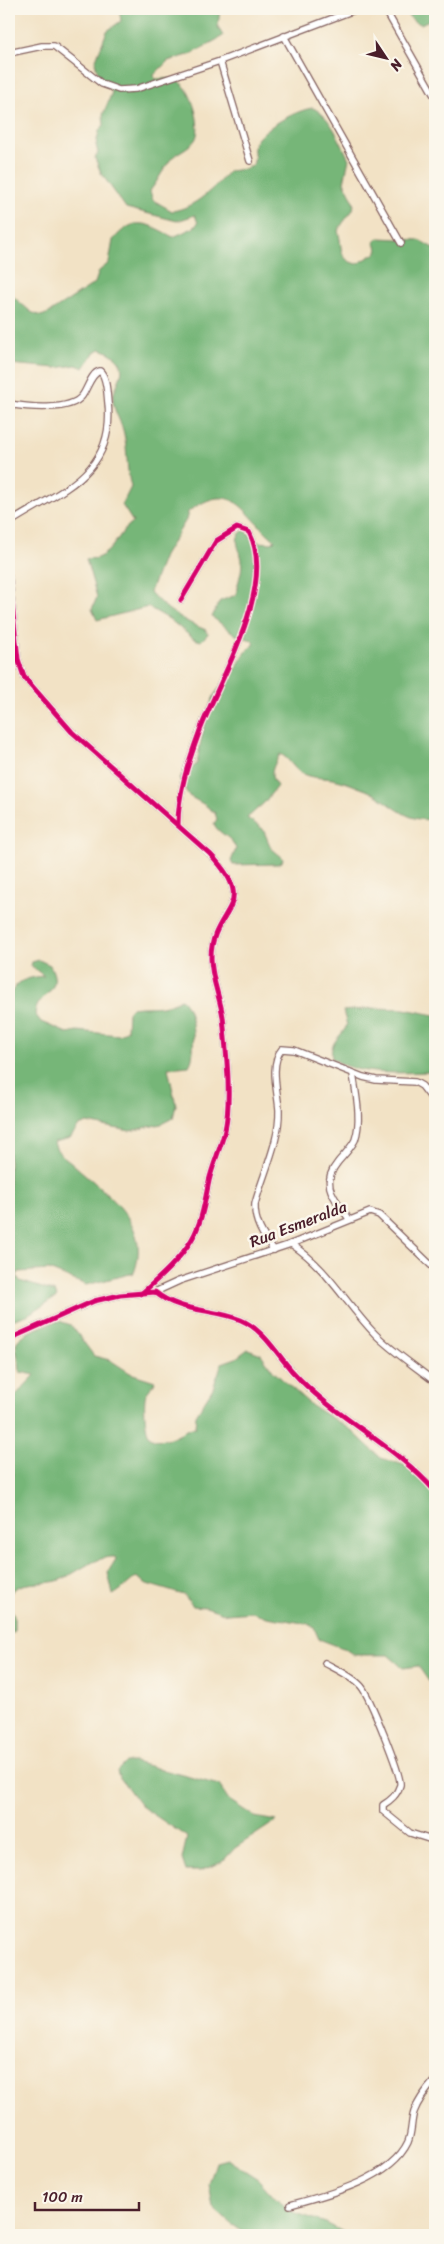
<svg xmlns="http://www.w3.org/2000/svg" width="444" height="2244" font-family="Sriracha,sans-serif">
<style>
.forest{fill:#76b678;stroke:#606a52}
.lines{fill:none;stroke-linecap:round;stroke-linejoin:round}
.minor-casing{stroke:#856361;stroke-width:8}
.minor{stroke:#fff;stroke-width:5.5}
.cycleway-casing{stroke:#fbf7ec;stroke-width:8}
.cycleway{stroke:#d6006c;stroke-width:5}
.labels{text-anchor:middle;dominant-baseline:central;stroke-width:5;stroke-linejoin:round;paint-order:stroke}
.street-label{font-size:16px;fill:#4a1f2b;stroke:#fbf7ec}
</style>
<rect width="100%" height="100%" fill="#fbf7ec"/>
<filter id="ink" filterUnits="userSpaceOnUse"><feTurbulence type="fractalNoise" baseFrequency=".02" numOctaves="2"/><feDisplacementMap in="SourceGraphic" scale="10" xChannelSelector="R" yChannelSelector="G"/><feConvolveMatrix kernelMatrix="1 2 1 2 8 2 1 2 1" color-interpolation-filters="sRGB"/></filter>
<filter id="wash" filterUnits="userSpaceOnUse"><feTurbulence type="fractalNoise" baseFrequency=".0096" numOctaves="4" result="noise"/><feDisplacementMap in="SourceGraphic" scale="20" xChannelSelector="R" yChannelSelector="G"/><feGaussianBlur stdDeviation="1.12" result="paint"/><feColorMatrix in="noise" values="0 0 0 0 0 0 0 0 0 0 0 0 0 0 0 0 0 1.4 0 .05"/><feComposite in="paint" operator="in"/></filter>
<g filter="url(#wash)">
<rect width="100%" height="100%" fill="#f2e2c5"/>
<!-- forest -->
<g class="forest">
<path d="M119,9H220L218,27L223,36L192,54L168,61L154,75L155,79C164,79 174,77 181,83C192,91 203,128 195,140C189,148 177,152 171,159C163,169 158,181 150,191L153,200L172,211C195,208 214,188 229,171L244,169L253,165C256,158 253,153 254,146C257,130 299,109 313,108C331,116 340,142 349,159L344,182C362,215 352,205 338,231C343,245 337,260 357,264L376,253L378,250L374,242L379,238L419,240L435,249V819C404,824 392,801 366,790C357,787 347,782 337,780C326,777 313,779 303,774C293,770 290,758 280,754C274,766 267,774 277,786L264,803L247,818L263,829L271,848L283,858L282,862L278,864L233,865L231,861L236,849C232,836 219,835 214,824L217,819L215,813L205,805L189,796L179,778L197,764C199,747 207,711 214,696C218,687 226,684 232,676C239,664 243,653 254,644L252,640L236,635L212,617L220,601L236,595C237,584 242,573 242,563C243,552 229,538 245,530L258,542L272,543L275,540C243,515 235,477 188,512L186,520L164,556L150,592C164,609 185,622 206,630L208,634L201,641L194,639L169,619L148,607L97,620L92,609L97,597L86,559C90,558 94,559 97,558C114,552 119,531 133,522L122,505L131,487C126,469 128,452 124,434C122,423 114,412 113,401C112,389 125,376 121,365C119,357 107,351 100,349L94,353L84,368L76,365L56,368L9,364V293L31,312L41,316L49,313L95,283L99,271L109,263L113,240C135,214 148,224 173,237L193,228L198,223L195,215L177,221L126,208L101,173L95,158L98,153L96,145L99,131L104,125L103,115L112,92L98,73L95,62L107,31L121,21Z"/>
<path d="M401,9H435V42L432,36V20H429L421,24L415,22Z"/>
<path d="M39,960L50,965C65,994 37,992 35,1014L41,1022L67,1033L77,1031L119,1035L127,1030L128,1012L131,1008C153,1005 161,1010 181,999C194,1007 197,1053 189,1066L168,1068L176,1105L173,1118L161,1124L130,1131L87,1123L79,1126L70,1138L54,1142C56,1152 63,1156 71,1162C104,1193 153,1221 134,1273L86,1285L49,1270L19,1272L17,1276L20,1281L55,1292L57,1297L27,1315L9,1321V999C15,980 26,978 44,976L31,966L32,962Z"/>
<path d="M374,1008L404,1009L435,1015V1072C403,1072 359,1078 332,1058C329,1041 341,1038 347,1025L343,1011Z"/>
<path d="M59,1321L71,1325L94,1356L110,1360L130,1373L155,1381C153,1387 149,1389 146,1394C143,1400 145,1432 150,1437C154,1440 161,1440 166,1439C173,1438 184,1430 195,1427L196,1415L213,1388L222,1363L236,1358L248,1349L261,1354L273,1371L312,1406L351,1430L381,1458L404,1465L435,1493V1690L418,1666L403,1668L388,1655H354L345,1649L319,1639L314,1628L309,1624L267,1617L252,1612L227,1614L206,1607L193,1606L184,1595L147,1584L136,1577C130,1582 119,1592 113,1595L108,1572L116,1559L115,1557C95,1556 77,1573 60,1580C44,1586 20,1578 9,1595V1476L14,1474L9,1467V1396H15L35,1375L20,1372C20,1363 16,1354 16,1345C16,1334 50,1323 59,1321Z"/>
<path d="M9,1604L14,1615V1632L10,1634Z"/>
<path d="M126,1762H134L219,1785L229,1800L255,1817L276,1821L235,1848L222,1862L200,1871H186L182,1859L187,1837L141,1806L118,1775L117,1771Z"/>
<path d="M227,2159L258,2179L276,2199L293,2212L326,2223L349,2235H250L231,2224L213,2208L209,2184L216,2162Z"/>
</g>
</g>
<g filter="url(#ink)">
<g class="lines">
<!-- minor casing -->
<g class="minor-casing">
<g id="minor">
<path d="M385,9L435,97"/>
<path d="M284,36L401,243"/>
<path d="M9,53L42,46H54L102,84L119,90L136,89L220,61L357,9"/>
<path d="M220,61L250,161"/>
<path d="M9,404C26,407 70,412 82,396C88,388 91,373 100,371C107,377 107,394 108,403C116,475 58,491 9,523"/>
<path d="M9,578L18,659L24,677L72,732L210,854C262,908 211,907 211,958C211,978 220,997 223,1017C226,1050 232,1098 225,1130C221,1147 213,1164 209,1181C205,1200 202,1222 192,1239C179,1261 159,1278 141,1294"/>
<path d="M178,825C178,793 188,763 199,733C218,681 278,586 249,532L237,528L216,541L181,600"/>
<path d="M349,1219C335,1198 319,1185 338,1162C344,1155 351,1148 355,1140C362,1120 356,1094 353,1074"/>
<path d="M291,1244C328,1268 345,1303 375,1334C393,1352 415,1366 435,1382"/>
<path d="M274,1250C263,1236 254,1222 255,1204C263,1174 280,1141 279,1110C278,1093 269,1064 282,1049L294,1050L363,1077L376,1080L415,1082L422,1086L435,1103"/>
<path d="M155,1292L179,1281L291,1244L370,1212L379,1215L435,1269"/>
<path d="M9,1339L94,1301L120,1295L155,1292C180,1313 212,1308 241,1320C264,1330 276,1353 292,1371C334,1418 393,1443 435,1491"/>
<path d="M325,1663C336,1669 352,1676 361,1686C369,1695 402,1776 400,1785C397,1795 391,1800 383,1805V1811L410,1833L435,1841"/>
<path d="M290,2205C327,2195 391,2179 408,2142C412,2132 411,2121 414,2112C418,2101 428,2088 435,2080"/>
</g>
</g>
<!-- minor -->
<use href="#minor" class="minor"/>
<!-- cycleway casing -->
<g class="cycleway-casing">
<g id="cycleway">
<path d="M9,578L18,659L24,677L72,732L210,854C262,908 211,907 211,958C211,978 220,997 223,1017C226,1050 232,1098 225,1130C221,1147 213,1164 209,1181C205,1200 202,1222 192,1239C179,1261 159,1278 141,1294"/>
<path d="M178,825C178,793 188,763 199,733C218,681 278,586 249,532L237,528L216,541L181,600"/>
<path d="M9,1339L94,1301L120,1295L155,1292C180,1313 212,1308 241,1320C264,1330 276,1353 292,1371C334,1418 393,1443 435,1491"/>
</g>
</g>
<!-- cycleway -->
<use href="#cycleway" class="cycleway"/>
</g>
</g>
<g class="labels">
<!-- street labels -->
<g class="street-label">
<text transform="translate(298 1224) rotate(-21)">Rua Esmeralda</text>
</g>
</g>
<!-- margin -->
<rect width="444" height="2244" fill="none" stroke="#fbf7ec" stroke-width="30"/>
<!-- north arrow -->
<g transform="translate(386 58) rotate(125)" stroke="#fbf7ec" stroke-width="4" paint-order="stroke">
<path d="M0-4L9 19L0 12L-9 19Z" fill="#4a1f2b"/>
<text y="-8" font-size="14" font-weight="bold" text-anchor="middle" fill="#4a1f2b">N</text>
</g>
<!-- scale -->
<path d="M35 2202v8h104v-8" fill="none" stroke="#4a1f2b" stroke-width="2.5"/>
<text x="42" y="2202" font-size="15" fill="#4a1f2b" stroke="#fbf7ec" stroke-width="4" paint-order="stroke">100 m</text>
</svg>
